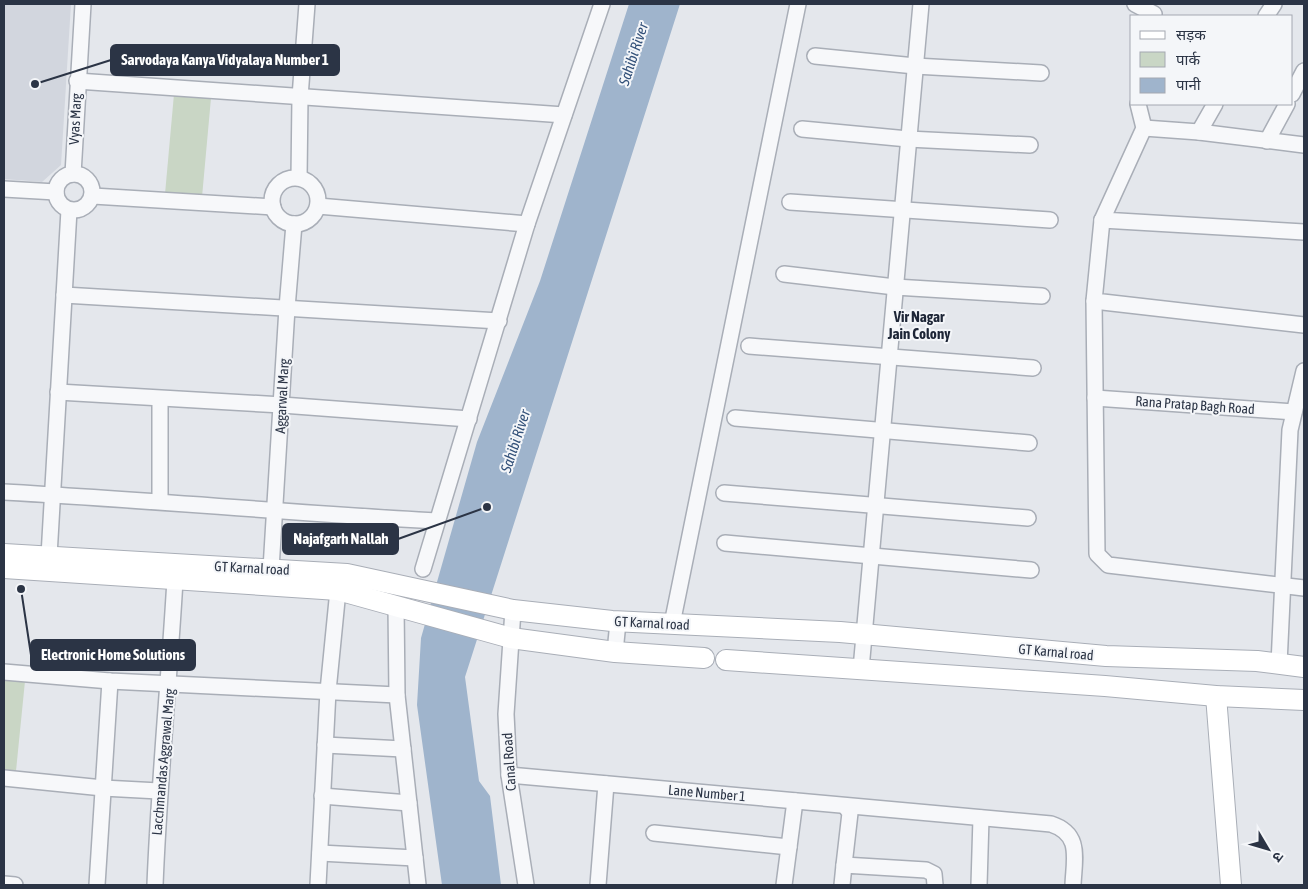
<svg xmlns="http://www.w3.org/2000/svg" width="1308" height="889" font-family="'Asap Condensed','Noto Sans Devanagari',sans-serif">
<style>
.built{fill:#d2d6de}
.green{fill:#c9d6c5}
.water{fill:#9fb4cc}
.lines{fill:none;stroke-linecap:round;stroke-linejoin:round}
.street-casing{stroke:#a9aeb7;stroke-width:18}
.secondary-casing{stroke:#a9aeb7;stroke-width:22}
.street{stroke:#f7f8fa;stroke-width:15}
.secondary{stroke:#fff;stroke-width:20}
.labels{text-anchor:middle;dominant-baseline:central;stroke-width:4;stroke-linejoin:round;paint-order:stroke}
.street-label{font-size:14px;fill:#2b3445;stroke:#f4f6f9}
.water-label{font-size:15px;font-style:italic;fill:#34527a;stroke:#f4f6f9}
.neighbourhood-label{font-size:15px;font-weight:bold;fill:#1d2536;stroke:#f4f6f9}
.leader{fill:none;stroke:#2b3445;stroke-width:2}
.callout-dot{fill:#2b3445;stroke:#f4f6f9;stroke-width:2}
.callout{fill:#2b3445;stroke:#2b3445;stroke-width:2}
.callout-label{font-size:15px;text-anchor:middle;font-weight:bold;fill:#fff}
</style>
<rect width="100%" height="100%" fill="#e4e7ec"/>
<!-- built -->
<path class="built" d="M4,4H71L61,165L42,182L4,179Z"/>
<!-- green -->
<g class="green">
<path d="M174,94L211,98L202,197L165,194Z"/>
<path d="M4,679L25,681L16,771L4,770Z"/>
</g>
<!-- water -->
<path class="water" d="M629,4H680L465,677L479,781L490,796L501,885H442L417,705L421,638L477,442L540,281Z"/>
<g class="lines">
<!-- street casing -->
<g class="street-casing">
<g id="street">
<path d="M1135,4L1154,14"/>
<path d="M1266,16L1274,4"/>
<path d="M815,56L915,66L1041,73"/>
<path d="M77,81L564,115"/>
<path d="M1292,94L1304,71"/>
<path d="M1138,104L1144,128L1102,220L1304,232"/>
<path d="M1144,128L1199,132L1304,145"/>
<path d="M802,129L908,139L1030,145"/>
<path d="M1199,132L1215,104"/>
<path d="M1267,141L1287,104"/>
<circle cx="74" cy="192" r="18"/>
<path d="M73,174L83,4"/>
<path d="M299,178L300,97L307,4"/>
<circle cx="295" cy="201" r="23"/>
<path d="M4,189L56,192"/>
<path d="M93,196L273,207"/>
<path d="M790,202L1050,220"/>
<path d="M318,206L527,224"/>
<path d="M1102,220L1094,301L1304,325"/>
<path d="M784,274L895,287L1042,296"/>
<path d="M64,295L499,321"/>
<path d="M1094,301L1097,554L1108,565L1304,588"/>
<path d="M749,346L1033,368"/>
<path d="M58,392L282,405L469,419"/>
<path d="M1095,398L1294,412"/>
<path d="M735,418L1029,443"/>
<path d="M4,492C148,500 292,513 437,521"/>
<path d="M724,493L1028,518"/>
<path d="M160,501V399"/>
<path d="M725,543L1031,570"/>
<path d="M49,556L69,210"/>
<path d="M271,569L287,308L294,224"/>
<path d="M423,569L527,224L602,4"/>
<path d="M396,606L397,695L418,885"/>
<path d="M513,610L506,714L509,775L526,885"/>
<path d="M672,624L798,4"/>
<path d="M615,652L618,622"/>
<path d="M1279,664L1290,430L1304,371"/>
<path d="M861,669L921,4"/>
<path d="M4,672L110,681L397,695"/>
<path d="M325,745L403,749"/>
<path d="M509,775L1051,824C1082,834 1074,859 1073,885"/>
<path d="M4,778L103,788L159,791"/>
<path d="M322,796L409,803"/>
<path d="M654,833L789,847"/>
<path d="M320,853L415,858"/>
<path d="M844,865L850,813L845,806"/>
<path d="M4,884L15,885"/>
<path d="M97,885L110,681"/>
<path d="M155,885C159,783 169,682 175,580"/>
<path d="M318,885L328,691L338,590"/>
<path d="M598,885L606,784"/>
<path d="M784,885L795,801"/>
<path d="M842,885L844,865L926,870L934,874L935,885"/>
<path d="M979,885L981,818"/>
</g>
</g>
<!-- secondary casing -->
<g class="secondary-casing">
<g id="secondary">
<path d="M4,554L347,574L513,610L612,621L840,632L1106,656L1257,661L1304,667"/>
<path d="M4,568L338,590L511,638L615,652L704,658"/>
<path d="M726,660L1105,686L1216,696L1304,700"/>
<path d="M1216,696L1231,885"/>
</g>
</g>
<!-- street -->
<use href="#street" class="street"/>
<!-- secondary -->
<use href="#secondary" class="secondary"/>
</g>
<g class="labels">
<!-- street labels -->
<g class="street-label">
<text transform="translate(75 119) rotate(-87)">Vyas Marg</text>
<text transform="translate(282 396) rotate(-87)">Aggarwal Marg</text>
<text transform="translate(1195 405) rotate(4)">Rana Pratap Bagh Road</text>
<text transform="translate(252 568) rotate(3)">GT Karnal road</text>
<text transform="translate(652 623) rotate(3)">GT Karnal road</text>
<text transform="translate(1056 652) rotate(5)">GT Karnal road</text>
<text transform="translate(163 762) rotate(-85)">Lacchmandas Aggrawal Marg</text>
<text transform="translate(509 762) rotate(-94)">Canal Road</text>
<text transform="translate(707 793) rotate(5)">Lane Number 1</text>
</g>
<!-- water labels -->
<g class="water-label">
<text transform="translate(633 54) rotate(-72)">Sahibi River</text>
<text transform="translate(515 441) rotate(-72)">Sahibi River</text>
</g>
<!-- neighbourhood labels -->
<g class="neighbourhood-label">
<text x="919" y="316">Vir Nagar<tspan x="919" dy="17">Jain Colony</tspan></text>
</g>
</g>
<!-- callouts -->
<path class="leader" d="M35 84L111 60M487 507L398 539M21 589L31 655"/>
<g class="callout-dot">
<circle cx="35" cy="84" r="5"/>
<circle cx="487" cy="507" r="5"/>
<circle cx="21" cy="589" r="5"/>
</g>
<g class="callout">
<rect x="111" y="45" width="228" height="30" rx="5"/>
<rect x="283" y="524" width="115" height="30" rx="5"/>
<rect x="31" y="640" width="164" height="30" rx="5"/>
</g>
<g class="callout-label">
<text x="225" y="65">Sarvodaya Kanya Vidyalaya Number 1</text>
<text x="341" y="544">Najafgarh Nallah</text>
<text x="113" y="660">Electronic Home Solutions</text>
</g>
<!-- border -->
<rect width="1308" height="889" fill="none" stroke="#2b3445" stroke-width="10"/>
<!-- legend -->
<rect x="1130" y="15" width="162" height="90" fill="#f4f6f9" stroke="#a4a8b1"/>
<rect x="1140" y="31" width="25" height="8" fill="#ffffff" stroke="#a4a8b1"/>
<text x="1176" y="40" font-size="15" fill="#2b3445">सड़क</text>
<rect x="1140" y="52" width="25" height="15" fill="#c9d6c5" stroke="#a4a8b1"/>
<text x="1176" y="65" font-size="15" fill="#2b3445">पार्क</text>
<rect x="1140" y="78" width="25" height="15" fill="#9fb4cc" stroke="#a4a8b1"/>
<text x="1176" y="90" font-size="15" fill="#2b3445">पानी</text>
<!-- north arrow -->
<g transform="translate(1268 849) rotate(128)" stroke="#f4f6f9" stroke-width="4" paint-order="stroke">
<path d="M0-4L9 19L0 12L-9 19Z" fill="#2b3445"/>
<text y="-8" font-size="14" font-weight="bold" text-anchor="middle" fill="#2b3445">उ</text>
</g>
</svg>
